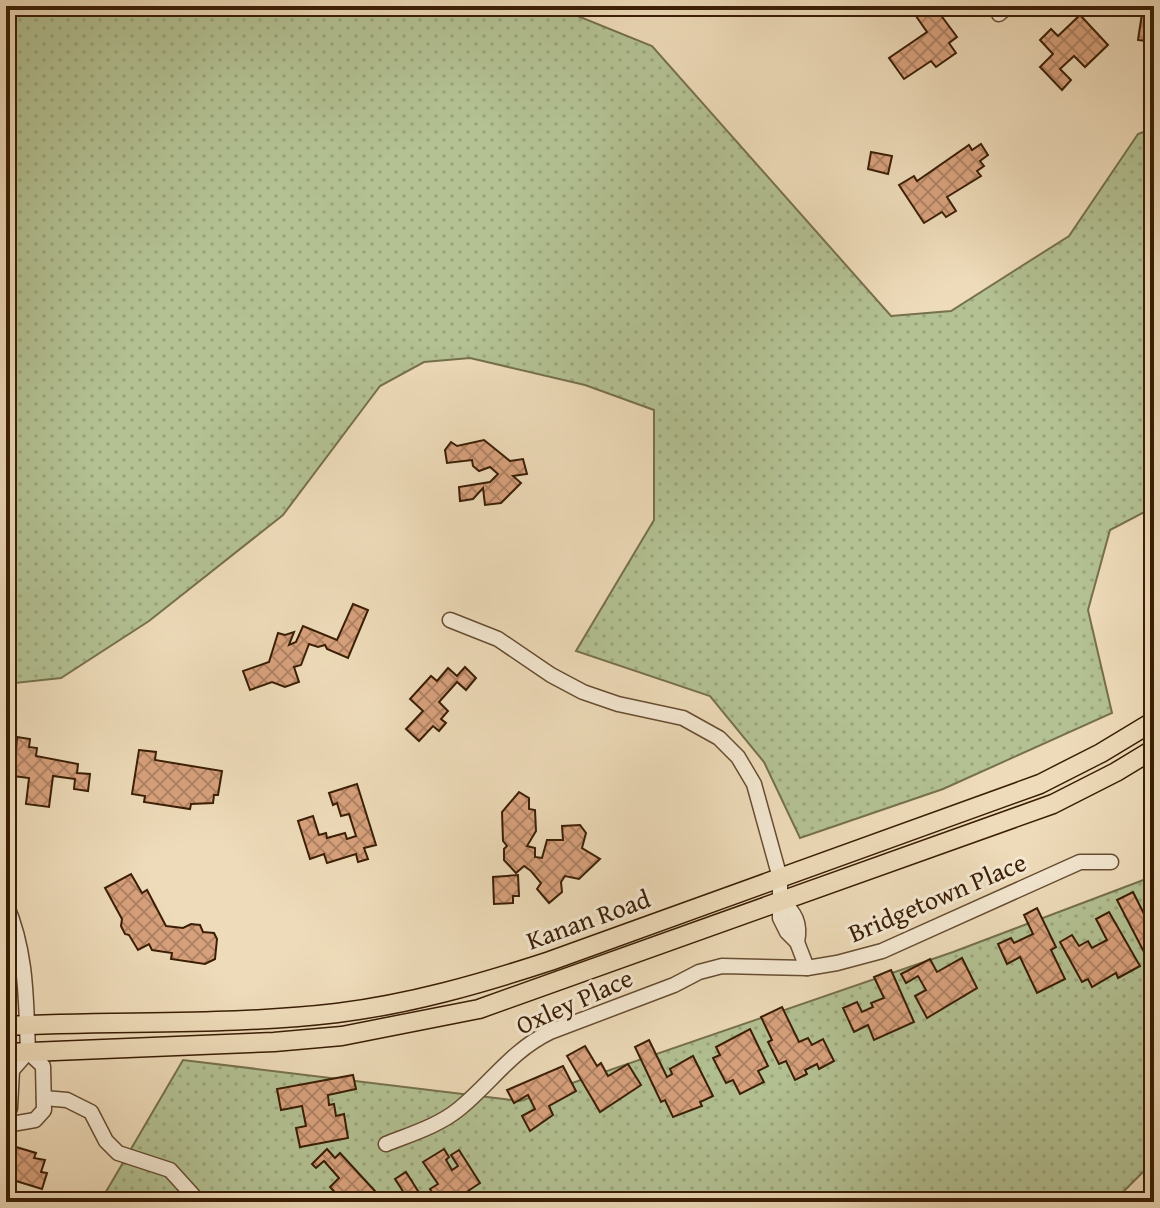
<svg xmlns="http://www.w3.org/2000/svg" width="1160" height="1208" font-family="'Gentium Book Plus',serif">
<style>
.grass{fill:url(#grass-dots);stroke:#76704c;stroke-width:2}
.building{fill:url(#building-cross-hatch);stroke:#3a1e05;stroke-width:2}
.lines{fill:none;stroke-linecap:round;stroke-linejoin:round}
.minor-casing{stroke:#674d32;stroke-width:17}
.major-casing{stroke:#3a1e05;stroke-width:21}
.minor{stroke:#f4e8d2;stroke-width:14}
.major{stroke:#eedbb9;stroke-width:18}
.labels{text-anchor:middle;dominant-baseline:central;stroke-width:6;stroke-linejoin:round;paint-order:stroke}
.street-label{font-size:26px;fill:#3a1e05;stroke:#f4e8d2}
</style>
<defs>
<pattern id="grass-dots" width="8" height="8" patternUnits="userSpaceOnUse" patternTransform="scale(2)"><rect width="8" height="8" fill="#b3c193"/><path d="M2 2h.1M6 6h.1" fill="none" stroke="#9ba57d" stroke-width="1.8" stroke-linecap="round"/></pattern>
<pattern id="building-cross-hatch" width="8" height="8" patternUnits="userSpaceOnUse" patternTransform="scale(2)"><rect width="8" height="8" fill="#d8a17d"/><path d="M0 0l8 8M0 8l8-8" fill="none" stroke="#b08364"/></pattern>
</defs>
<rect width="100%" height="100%" fill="#eedbb9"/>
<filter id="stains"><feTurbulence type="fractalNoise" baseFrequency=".0025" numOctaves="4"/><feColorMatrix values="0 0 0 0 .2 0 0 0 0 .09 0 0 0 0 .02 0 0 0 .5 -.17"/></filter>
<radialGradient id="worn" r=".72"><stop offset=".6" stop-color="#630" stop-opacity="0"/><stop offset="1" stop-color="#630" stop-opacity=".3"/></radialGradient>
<!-- grass -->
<g class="grass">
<path d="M6,6H553L652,46L891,316L951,311L1069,236L1138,134L1154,128V507L1110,530L1088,610L1112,713L943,789L800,838L764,762L710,696L576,651L654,520V410L585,385L470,358L424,362L380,386L283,515L149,621L61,678L6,684Z"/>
<path d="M1154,876V1161L1113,1202H100L183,1060L520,1101L953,952Z"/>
</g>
<!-- building -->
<g class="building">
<path d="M931,6H934L957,37L949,43L956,53L936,67L931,61L904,79L889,58L927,32L916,16Z"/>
<path d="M1154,6V42L1138,40L1143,7Z"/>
<path d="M1080,15L1108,45L1085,67L1074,56L1060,69L1071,80L1062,90L1040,67L1053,54L1040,40L1051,29L1058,36Z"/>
<path d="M981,144L988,155L980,161L984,166L977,171L981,176L947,197L956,211L946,217L942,212L924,223L899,185L914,176L917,181L969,145L972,150Z"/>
<path d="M871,152L892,156L888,174L868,169Z"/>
<path d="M484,440L510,461L523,459L527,474L513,476L521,483L501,503L485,505L483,488L473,499L460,501L459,487L490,482L498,474L490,467L479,471L473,466L472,460L447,463L445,450L451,442L457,446Z"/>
<path d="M353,604L368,610L348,658L327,649L325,645L318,647L309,644L301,665L294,667L299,682L285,687L272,682L250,690L243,671L269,662L278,633L285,635L294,632L289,645L296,642L303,626L337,640Z"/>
<path d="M465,667L476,678L466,690L457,682L439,702L448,711L441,719L446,723L439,731L433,726L419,741L406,729L423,711L410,699L431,676L437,681L448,668L457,676Z"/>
<path d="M17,737L30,739L29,747L37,748L36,756L78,764L77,773L90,774L88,791L74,789L75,779L53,776L49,807L26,804L29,778L6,775V750L16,751Z"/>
<path d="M139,750L156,752L155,760L222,771L218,795H214L213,803L191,804L190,809L144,802L145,796L132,794Z"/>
<path d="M357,784L376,845L364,848L368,859L358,862L356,854L327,863L324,854L310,859L298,821L313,816L319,835L326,833L327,838L345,833L347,839L356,836L349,814L341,816L337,803L333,805L329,793Z"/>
<path d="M519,792L529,798V809L535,810L536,831L527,846L535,848V857L542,858L547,840H563L562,826L580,825L586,833L582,848L600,859L579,879L565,876L561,882L562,892L549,903L537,889L541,883L531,871L524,866L516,873L504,860V849L507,846L503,841L502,812Z"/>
<path d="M131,874L142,893L147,890L166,926L183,928L191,924L200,925L203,932L214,933L217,939L215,959L205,964L171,959L172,953L152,950L149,944L138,950L129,935L125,934L121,926L122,919L105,888Z"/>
<path d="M518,875L519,896H513V903L494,904L493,877Z"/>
<path d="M1133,892L1144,914L1154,909V949L1145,954L1117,900Z"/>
<path d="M1037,908L1056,947L1051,950L1065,979L1037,993L1020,957L1007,964L998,944L1011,938L1014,943L1033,934L1024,915Z"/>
<path d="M1109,912L1140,966L1118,978L1116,973L1092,987L1088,979L1082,982L1060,942L1072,935L1079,946L1088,941L1092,948L1107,940L1096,919Z"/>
<path d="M962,958L977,988L927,1018L915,996L926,990L918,976L906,983L901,974L930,959L937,972Z"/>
<path d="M891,970L914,1022L874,1040L868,1025L854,1032L843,1008L857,1002L862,1012L873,1007L871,1003L884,998L874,977Z"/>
<path d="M782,1007L799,1042L808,1038L812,1045L823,1039L834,1061L819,1069L817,1064L805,1070L807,1074L795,1080L786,1061L779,1064L768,1042L772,1040L761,1017Z"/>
<path d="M750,1029L768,1066L758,1071L764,1082L740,1094L733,1080L726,1083L713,1058L720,1055L716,1047Z"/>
<path d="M649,1040L667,1077L672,1074L670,1069L693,1056L713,1096L700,1102L702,1106L673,1117L665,1100L661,1102L635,1047Z"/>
<path d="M585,1046L597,1066L601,1063L608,1076L628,1064L641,1085L600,1112L567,1056Z"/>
<path d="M563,1066L576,1091L549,1106L553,1115L530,1131L522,1116L535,1109L528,1095L514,1103L507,1090Z"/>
<path d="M353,1075L356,1089L328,1095L329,1105L334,1104L336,1116L344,1114L348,1138L300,1147L296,1128L306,1126L302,1106L281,1110L277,1089Z"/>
<path d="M6,1144L36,1153L34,1158L45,1160L41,1172L47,1173L42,1189L16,1181L14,1185L6,1183Z"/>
<path d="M327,1149L335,1158L340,1153L375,1191L364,1202H344L330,1187L339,1178L324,1161L316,1168L312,1164Z"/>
<path d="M444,1149L449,1157L446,1160L452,1170L458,1166L451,1155L459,1150L480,1183L462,1195L465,1200L462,1202H439L430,1189L438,1184L423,1162Z"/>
<path d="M406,1172L425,1202H402L408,1199L395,1179Z"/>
</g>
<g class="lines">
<!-- minor casing -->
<g class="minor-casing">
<g id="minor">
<path d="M999,14L1008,6"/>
<path d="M450,620L498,639L551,675L583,692L618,704L683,718L719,738L738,757L754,784L780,878V918L787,932L797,942L807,968L837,963L882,951L1080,862H1111"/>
<path d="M781,900C795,913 801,923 797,942"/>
<path d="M6,904C27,952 26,1001 28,1052L43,1066L44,1110L35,1120L6,1125"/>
<path d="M44,1098L67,1100L91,1112L106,1141L118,1153L170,1170L199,1202"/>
<path d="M6,1110L10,1108L12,1070L28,1052"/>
<path d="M386,1144C411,1134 438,1126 459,1109C492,1082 511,1051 550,1032L674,985L699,972L722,966L807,968"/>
</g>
</g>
<!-- major casing -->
<g class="major-casing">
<g id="major">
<path d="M6,1026C116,1020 227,1026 337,1013C410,1004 480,984 550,961L1040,784L1101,753L1154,721"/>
<path d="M6,1053L274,1042L342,1036L479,1009L1053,804L1116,772L1154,749"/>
</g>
</g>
<!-- minor -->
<use href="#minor" class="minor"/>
<!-- major -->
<use href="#major" class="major"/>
</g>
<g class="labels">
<!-- street labels -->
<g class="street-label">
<text transform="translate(937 897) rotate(-23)">Bridgetown Place</text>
<text transform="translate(588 919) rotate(-20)">Kanan Road</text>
<text transform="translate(574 1001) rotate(-24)">Oxley Place</text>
</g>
</g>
<!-- margin -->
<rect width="1160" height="1208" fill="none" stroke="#eedbb9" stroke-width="32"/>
<rect x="8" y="8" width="1144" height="1192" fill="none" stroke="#3a1e05" stroke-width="4"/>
<rect x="16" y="16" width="1128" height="1176" fill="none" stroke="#3a1e05" stroke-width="2"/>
<rect width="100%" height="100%" filter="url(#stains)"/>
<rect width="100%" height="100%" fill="url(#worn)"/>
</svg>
